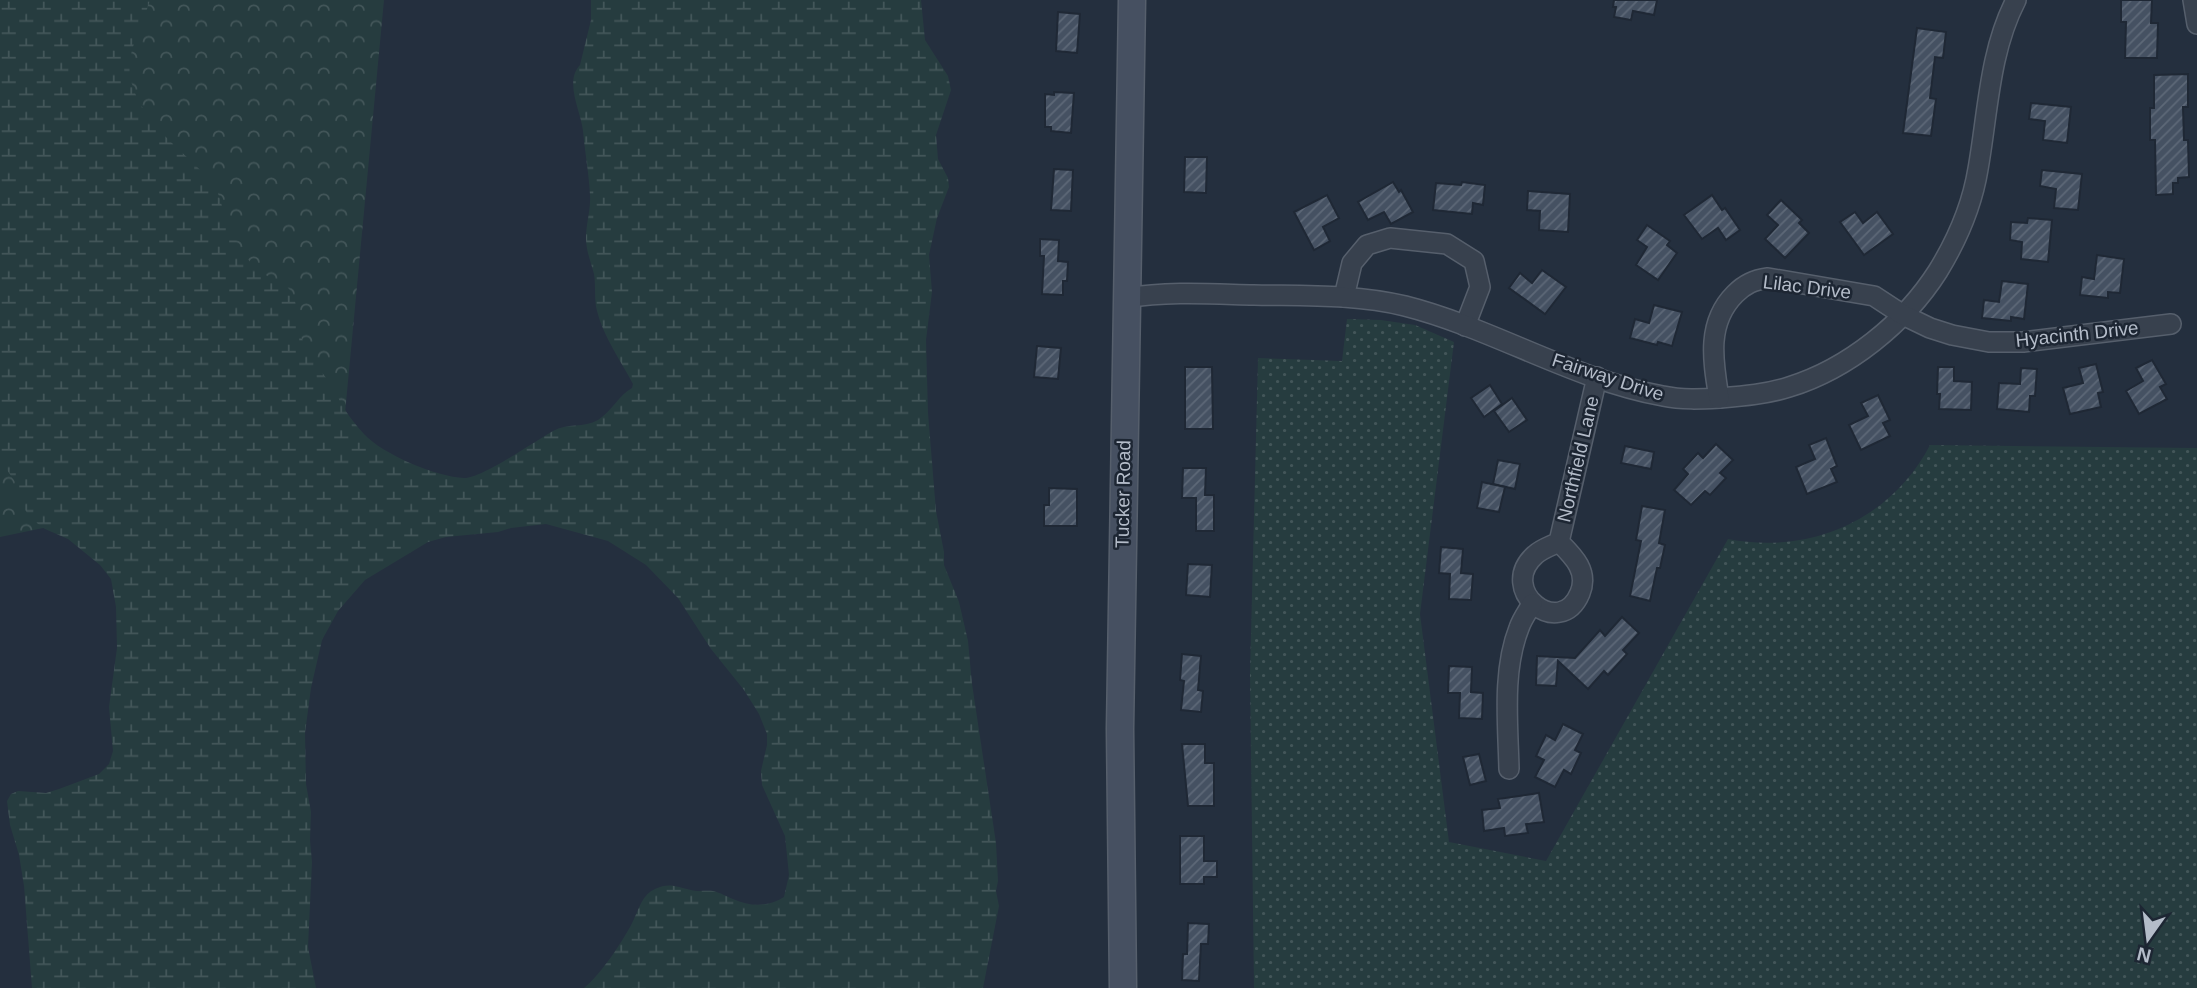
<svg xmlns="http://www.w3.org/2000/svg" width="2197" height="988" font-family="Arial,sans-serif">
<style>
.grass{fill:url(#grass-dots)}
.forest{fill:url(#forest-crowns)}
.wetland{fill:url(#wetland-marsh)}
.building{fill:url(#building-hatch);stroke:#1f2835;stroke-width:2}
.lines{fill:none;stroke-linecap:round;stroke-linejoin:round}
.minor-casing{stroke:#565f6c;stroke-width:22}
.secondary-casing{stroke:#565f6c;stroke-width:29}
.minor{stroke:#38414e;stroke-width:19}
.secondary{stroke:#465061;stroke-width:26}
.labels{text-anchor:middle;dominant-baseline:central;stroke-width:5;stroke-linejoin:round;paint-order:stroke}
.street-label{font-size:19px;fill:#b4bcc9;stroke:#1d2633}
</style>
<defs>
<pattern id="grass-dots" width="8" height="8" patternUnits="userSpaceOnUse" patternTransform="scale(1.75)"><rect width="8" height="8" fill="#263c3f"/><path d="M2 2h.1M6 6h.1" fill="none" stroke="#435659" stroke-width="1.8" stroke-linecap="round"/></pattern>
<pattern id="forest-crowns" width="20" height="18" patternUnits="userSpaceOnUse" patternTransform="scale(1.75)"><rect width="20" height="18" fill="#263c3f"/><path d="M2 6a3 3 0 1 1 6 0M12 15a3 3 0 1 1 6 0" fill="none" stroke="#435659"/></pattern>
<pattern id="wetland-marsh" width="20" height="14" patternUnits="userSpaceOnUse" patternTransform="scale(1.75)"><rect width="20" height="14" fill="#263c3f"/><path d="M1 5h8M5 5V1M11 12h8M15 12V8" fill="none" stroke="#435659"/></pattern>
<pattern id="building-hatch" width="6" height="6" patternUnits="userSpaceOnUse" patternTransform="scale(1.75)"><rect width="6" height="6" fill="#455162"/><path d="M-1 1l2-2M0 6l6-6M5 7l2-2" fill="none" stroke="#5d6877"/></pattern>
</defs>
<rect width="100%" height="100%" fill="#242f3e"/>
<!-- grass -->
<path class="grass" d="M1347,319L1381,320L1415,325L1454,342L1420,614L1449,842L1546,861L1728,539C1810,555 1891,520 1930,445L2197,448V988H1254L1250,674L1258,358L1342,361Z"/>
<!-- forest -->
<path class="forest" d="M0,0H384L340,466L0,537Z"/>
<!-- wetland -->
<path class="wetland" d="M0,0H150C143,25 124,55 131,81C142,124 181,148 209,179C222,193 222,212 228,228C231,234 236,241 239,247C244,255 252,265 260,271C270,280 286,280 293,295C299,310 297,327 303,342C310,362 328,376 337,395C343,409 354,423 364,434C382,454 437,477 464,478C481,479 535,441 553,431C567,423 584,428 598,420C612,411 618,396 632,388L633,384C621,361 603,336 597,311C594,300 596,287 594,274C591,262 586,251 586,238C586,224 591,209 590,195C589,174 585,153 583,131C581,111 564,82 580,65L591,20V0H921L925,40L948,76L951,90L936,135L938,159L948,178L949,187L937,218L929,255L932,292L926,340L928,413L936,511L944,552V565L959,602L968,641L972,684L996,843L998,881L996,891L999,906L983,988H584C599,977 626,937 634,919C639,908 643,894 655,889C669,882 677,887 691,890C698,892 706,890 713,891C721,893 726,896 733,899C751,907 768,907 784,897L789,875L785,836L762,785L761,771L767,745V734L759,714L744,690L711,649L678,598L646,565L608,541L546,524L511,528L498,532L446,537L428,542L365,580L338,611L322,640L311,688L305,733L306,784L311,812L310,840L312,862L308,947L316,988H32L24,886L19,855L10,825L7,801L11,794L18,791L46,793L59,789L99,774L109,764L113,751L109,707L117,648L116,607L111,579L100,565L68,539L45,529L30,518L20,501L16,483L0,460Z"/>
<!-- building -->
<g class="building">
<path d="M1614,0H1657L1654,15L1633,11L1631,20L1614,17L1616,7H1613Z"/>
<path d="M2121,0H2152L2151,23H2158L2157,58H2125L2126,22H2121Z"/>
<path d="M1058,12L1080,14L1077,53L1056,51Z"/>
<path d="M1917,28L1946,32L1943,58L1935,57L1930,98L1936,99L1931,136L1903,133Z"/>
<path d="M2188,74V107H2183L2184,140H2188L2189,177L2178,178V183H2173V194L2156,195L2155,140H2150V108H2154V75Z"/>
<path d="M1054,92L1074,93L1071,133L1051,131V127H1045V94L1054,95Z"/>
<path d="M2031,103L2071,107L2067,143L2043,140L2045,121L2029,119Z"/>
<path d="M1185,157H1207L1206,193L1184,192Z"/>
<path d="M1054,169L1073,170L1071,211L1051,210Z"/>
<path d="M2042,170L2082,174L2078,210L2054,208L2056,189L2040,186Z"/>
<path d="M1393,182L1399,192L1401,190L1413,212L1391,224L1384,212L1368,220L1358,202Z"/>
<path d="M1462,182L1485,185L1483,205L1473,203L1472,214L1433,210L1436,183L1461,185Z"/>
<path d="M1528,191L1570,194L1568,232L1539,230L1540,211L1527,210Z"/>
<path d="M1327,195L1339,218L1323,227L1330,241L1314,250L1294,212Z"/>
<path d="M1712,195L1722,210L1725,208L1740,230L1726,240L1718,228L1702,239L1684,215Z"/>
<path d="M1781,200L1802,220L1799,223L1809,233L1785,258L1765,239L1778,225L1767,215Z"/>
<path d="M1855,212L1863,223L1877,212L1893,234L1864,255L1840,222Z"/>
<path d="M2028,218L2052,220L2048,262L2021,259L2022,242L2010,240L2011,222L2027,223Z"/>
<path d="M1647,225L1670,241L1667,245L1677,253L1658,280L1636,265L1647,247L1637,240Z"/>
<path d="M1040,239L1059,240L1058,261L1068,262L1067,281H1063V295L1042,294L1044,256H1040Z"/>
<path d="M2097,255L2124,259L2120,293L2108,292V298L2080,295L2082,277L2094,279Z"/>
<path d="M1542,270L1566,287L1545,314L1509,288L1520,273L1532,283Z"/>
<path d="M2002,281L2028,284L2024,319L2011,317V321L1982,318L1984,300L1999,302Z"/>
<path d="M1654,305L1682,312L1672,346L1658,342L1657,345L1630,338L1635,319L1649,323Z"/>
<path d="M1037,346L1061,348L1058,379L1034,377Z"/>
<path d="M2152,360L2166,384L2160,387L2167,399L2139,414L2126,391L2143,381L2136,368Z"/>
<path d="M2096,364L2103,392L2098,393L2101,407L2070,414L2063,388L2083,383L2079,368Z"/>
<path d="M1185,367H1212L1213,429H1185Z"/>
<path d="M1938,367H1954V381L1972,382L1971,410L1939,409L1940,394H1937Z"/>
<path d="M2021,368L2037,369L2035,396H2030L2029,412L1997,409L1999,383L2020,384Z"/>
<path d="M1490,385L1502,404L1484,417L1471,398Z"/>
<path d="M1878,395L1890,420L1883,423L1890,436L1861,450L1849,425L1868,416L1861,403Z"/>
<path d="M1512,398L1527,420L1509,432L1494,411Z"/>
<path d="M1826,438L1837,466L1831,469L1837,482L1807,494L1796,467L1815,459L1809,445Z"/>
<path d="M1716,444L1733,460L1720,473L1726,478L1710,495L1705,491L1691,505L1674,490L1688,474L1683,469L1698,453L1703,458Z"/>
<path d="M1625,446L1654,452L1651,469L1621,463Z"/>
<path d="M1498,460L1520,464L1515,489L1493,484Z"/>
<path d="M1183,468H1206L1205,495H1214V531H1196V498H1182Z"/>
<path d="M1482,482L1505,487L1499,512L1477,508Z"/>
<path d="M1049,488L1077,489V526H1044V505H1049Z"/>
<path d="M1642,506L1665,510L1659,543L1665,545L1660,568H1657L1650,601L1630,596L1641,541L1636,540Z"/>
<path d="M1441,547L1463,549L1461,573L1473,574L1471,600L1449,599L1450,574L1439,573Z"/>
<path d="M1188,564L1212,565L1210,597L1186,595Z"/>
<path d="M1622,617L1639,633L1623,650L1627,654L1608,675L1604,671L1588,689L1558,661L1556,686L1536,685L1537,656L1575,658L1600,630L1605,636Z"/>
<path d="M1182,654L1201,656L1198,690L1203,691L1201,712L1181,710L1184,681L1180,680Z"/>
<path d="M1449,666L1472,667L1471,692L1483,693L1482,719L1459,718L1460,693H1448Z"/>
<path d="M1563,724L1583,734L1575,750L1581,753L1571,774L1564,770L1555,787L1535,777L1544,760L1536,756L1546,735L1555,740Z"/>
<path d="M1182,744H1205V763H1214V806H1188Z"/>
<path d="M1479,754L1486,781L1470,785L1463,757Z"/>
<path d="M1539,793L1544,822L1526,824L1528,833L1505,836L1504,828L1484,831L1482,810L1500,808L1498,799Z"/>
<path d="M1180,836H1204V861H1217V877H1204V884H1180Z"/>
<path d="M1188,923L1209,924L1208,944H1201L1199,981L1182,980L1183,954H1187Z"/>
</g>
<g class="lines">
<!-- minor casing -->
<g class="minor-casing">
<g id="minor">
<path d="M2193,0L2197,24"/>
<path d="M1344,297L1352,263L1367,245L1390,238L1447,244L1474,261L1480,287L1465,326"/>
<path d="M1127,298C1169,291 1212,294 1254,295C1304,296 1356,294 1405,306C1492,328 1574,380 1663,396C1682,400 1701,399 1720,398C1744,396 1767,394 1789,387C1848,369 1905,323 1938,271C1957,240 1972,206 1978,169C1988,113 1989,52 2016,0"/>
<path d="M1719,398C1713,361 1706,323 1735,294C1745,284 1754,280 1768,278L1874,296L1903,315L1930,328L1952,335L1989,342H2023L2171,324"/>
<path d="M1559,542C1551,546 1541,549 1535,555C1496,590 1560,641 1580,593C1589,571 1573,556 1559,542L1597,377"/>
<path d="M1509,769C1508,724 1502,671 1519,628C1522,619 1528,611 1532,604"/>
</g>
</g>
<!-- secondary casing -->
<g class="secondary-casing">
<path id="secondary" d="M1123,988L1120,729L1132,0"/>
</g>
<!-- minor -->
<use href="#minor" class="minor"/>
<!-- secondary -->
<use href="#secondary" class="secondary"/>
</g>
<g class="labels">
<!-- street labels -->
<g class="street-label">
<text transform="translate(1807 287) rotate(7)">Lilac Drive</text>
<text transform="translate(2077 334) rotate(-6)">Hyacinth Drive</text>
<text transform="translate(1608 377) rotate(18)">Fairway Drive</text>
<text transform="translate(1578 459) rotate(-77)">Northfield Lane</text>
<text transform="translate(1123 494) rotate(-89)">Tucker Road</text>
</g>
</g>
<!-- north arrow -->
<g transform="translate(2148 939) rotate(194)" stroke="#1d2633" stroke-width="5" paint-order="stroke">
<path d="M0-5L12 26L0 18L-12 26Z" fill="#b4bcc9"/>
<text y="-10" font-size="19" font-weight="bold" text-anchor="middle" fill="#b4bcc9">N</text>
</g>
</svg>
